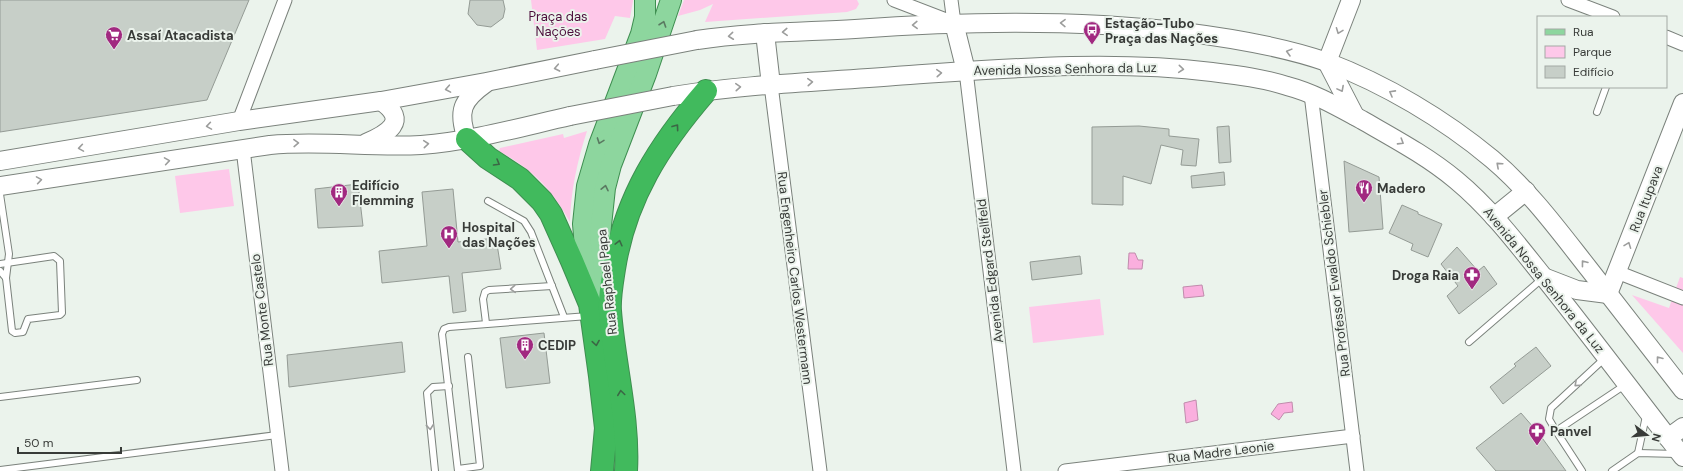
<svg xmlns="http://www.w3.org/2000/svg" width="1683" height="471" font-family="'DM Sans',sans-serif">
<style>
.green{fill:#fec8e9}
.water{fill:#faafde;stroke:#c08cac}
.building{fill:#c7cfc8;stroke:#949b95}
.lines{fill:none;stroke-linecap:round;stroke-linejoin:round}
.lane-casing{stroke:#7b827c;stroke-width:8}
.street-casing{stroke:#7b827c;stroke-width:15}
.secondary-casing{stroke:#7b827c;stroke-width:20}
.primary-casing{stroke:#3e8e50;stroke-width:22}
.highway-casing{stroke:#3e8e50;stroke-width:24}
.lane{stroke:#fff;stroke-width:6}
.street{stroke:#fff;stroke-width:13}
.secondary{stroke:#fff;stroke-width:18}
.primary{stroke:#8dd69e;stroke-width:20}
.highway{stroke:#41ba5d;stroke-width:22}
.secondary-bridge-casing{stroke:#7b827c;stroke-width:20;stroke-linecap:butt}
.secondary-bridge{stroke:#fff;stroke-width:18}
.oneway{stroke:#9c9d9c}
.oneway2{stroke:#5a7961}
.oneway3{stroke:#3b6745}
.labels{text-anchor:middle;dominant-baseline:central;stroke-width:4;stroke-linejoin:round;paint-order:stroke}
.park-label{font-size:13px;fill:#4c0d3b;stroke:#ebf3ec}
.poi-label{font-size:13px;font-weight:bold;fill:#383b38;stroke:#ebf3ec;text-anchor:start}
.street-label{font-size:13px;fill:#383b38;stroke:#ebf3ec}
</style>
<rect width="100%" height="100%" fill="#ebf3ec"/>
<!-- green -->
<g class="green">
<path d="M531,0H633V1L630,18L615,16L605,39L537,50Z"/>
<path d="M684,0H857L859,4L856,9L847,12L705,22L713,4L700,10L678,16Z"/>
<path d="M587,131C577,162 571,190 570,222C551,188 533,170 499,151L500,148L563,134L564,138Z"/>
<path d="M229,169L234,206L180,213L175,176Z"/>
<path d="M1680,277L1683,278V353L1632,295L1669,308Z"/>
<path d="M1100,299L1104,335L1033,343L1029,307Z"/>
</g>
<!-- water -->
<g class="water">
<path d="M1129,253H1135L1138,260H1143L1142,269H1128Z"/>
<path d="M1202,285L1204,296L1184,298L1183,287Z"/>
<path d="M1196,400L1198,420L1186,423L1184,403Z"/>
<path d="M1292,402L1293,412L1284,413L1279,420L1271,414L1278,404Z"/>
</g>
<!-- building -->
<g class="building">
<path d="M0,0H249L207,100L0,132Z"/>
<path d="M470,0H503L505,9L503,18L491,27L477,25L468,14Z"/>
<path d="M1139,126L1169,129V136L1199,139L1196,166L1181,165L1183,150L1161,145L1151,184L1123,176V205L1092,204V127Z"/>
<path d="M1229,126L1231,162L1219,163L1217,127Z"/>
<path d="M1344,161L1379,177L1383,229L1349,232Z"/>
<path d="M1224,172L1225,185L1192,188L1191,176Z"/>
<path d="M358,184L363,226L318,228L315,189Z"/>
<path d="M453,189L458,242L496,238L501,269L462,273L466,311L453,313L449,276L382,283L379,251L427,246L422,192Z"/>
<path d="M1402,205L1418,212V214L1442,224L1428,257L1411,250L1413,244L1389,233Z"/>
<path d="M1457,247L1478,271L1484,266L1497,284L1459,314L1447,296L1458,286L1441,264Z"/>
<path d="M1080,256L1082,274L1032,280L1030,262Z"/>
<path d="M544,333L550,383L506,388L500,338Z"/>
<path d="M402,342L405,372L289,387L287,355Z"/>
<path d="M1536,347L1551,366L1503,404L1490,387L1516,366L1514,364Z"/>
<path d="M1521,413L1540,435L1566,471H1496L1476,448Z"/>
</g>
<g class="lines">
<!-- lane casing -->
<g class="lane-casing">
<g id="lane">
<path d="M1597,112L1606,87"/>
<path d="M0,194L9,254L6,278L0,271"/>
<path d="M488,201L524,221L531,232L564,317"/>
<path d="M0,264L54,256L60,261L62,313L60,315L28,319L23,332L15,333L12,331L6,278"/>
<path d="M486,323L483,299L485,292L489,290L552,286"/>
<path d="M1469,342L1543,278"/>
<path d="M1605,358L1551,408L1549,419L1556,431L1625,385"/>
<path d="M0,397L137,380"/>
<path d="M1556,431L1582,471"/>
<path d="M1638,453L1646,416"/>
<path d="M458,469L480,466L468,357"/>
<path d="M0,470L277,435"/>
<path d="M435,471L427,393L433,387L449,386"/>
<path d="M458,471L442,334L444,329L449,327L588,316"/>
<path d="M1612,471L1638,453L1677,454"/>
</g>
</g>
<!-- street casing -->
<g class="street-casing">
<g id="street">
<path d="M894,0L954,23L951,0"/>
<path d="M1568,0L1613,17"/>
<path d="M1666,37L1683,44"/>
<path d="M966,71L1014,471"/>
<path d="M771,85L820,471"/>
<path d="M1311,94L1357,471"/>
<path d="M239,121L285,0"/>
<path d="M243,149L282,471"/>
<path d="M1617,272L1683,298"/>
<path d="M1065,471L1353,436"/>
</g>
</g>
<!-- secondary casing -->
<g class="secondary-casing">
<g id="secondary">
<path d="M954,23L966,71"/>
<path d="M765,33L771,85"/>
<path d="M697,40C749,32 802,32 855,29C964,21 1074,19 1183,32C1231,38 1281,46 1327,62C1385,84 1444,119 1492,159C1530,191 1559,231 1589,269C1621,310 1652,350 1683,390"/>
<path d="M1327,62L1351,0"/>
<path d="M1327,62L1355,116"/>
<path d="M673,96C746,84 821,82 895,76C1000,69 1107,59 1212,72C1237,75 1263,78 1287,86C1314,93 1338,107 1362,120C1395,139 1427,156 1456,180C1491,209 1518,245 1546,280C1593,339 1637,398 1683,457"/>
<path d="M467,139C457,111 462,100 486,83"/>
<path d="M366,143C387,134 410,121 381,101"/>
<path d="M0,161L239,121L381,101L486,82L595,60"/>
<path d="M0,186L270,145C321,140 371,148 421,145C472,141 521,127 570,116"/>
<path d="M1494,217L1526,191"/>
<path d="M1546,278L1577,290L1608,294"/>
<path d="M1608,294L1683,103"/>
<path d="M1668,438L1683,427"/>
</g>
</g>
<!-- primary casing -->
<g class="primary-casing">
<g id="primary">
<path d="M589,293L583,224L587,186L599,145L641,34L645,17V0"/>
<path d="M607,294L600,235L605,188L611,165L646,74L671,0"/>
</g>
</g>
<!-- highway casing -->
<g class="highway-casing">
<g id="highway">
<path d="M467,139L488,158L520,179L542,201L551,214L572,261L590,304L600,376L606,428L602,471"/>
<path d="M626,471C629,417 614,365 610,311C609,298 612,282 614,269C625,198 660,144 706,91"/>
</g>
</g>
<!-- lane -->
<use href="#lane" class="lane"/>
<!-- street -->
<use href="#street" class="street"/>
<!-- secondary -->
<use href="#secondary" class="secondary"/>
<!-- primary -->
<use href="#primary" class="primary"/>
<!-- highway -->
<use href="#highway" class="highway"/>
<!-- secondary-bridge casing -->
<g class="secondary-bridge-casing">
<g id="secondary-bridge">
<path d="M595,60L697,40"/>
<path d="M570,116L673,96"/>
</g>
</g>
<!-- secondary-bridge -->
<use href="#secondary-bridge" class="secondary-bridge"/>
</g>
<!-- one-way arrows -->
<defs><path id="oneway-chevron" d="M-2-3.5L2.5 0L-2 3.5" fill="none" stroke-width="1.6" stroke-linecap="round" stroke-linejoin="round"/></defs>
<g class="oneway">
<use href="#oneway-chevron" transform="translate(1063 23) rotate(-179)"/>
<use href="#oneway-chevron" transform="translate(915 25) rotate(178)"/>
<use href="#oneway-chevron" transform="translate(1339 31) rotate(111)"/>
<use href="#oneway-chevron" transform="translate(785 32) rotate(177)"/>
<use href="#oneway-chevron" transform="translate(731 36) rotate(174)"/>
<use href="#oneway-chevron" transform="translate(1289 52) rotate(-165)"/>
<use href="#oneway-chevron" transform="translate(557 68) rotate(169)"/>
<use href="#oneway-chevron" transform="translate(1181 69) rotate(5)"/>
<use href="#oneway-chevron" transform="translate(939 73) rotate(-4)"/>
<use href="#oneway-chevron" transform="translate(810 82) rotate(-4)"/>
<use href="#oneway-chevron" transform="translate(738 87) rotate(-4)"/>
<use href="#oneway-chevron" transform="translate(448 89) rotate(170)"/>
<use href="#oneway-chevron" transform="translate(1341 89) rotate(62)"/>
<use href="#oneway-chevron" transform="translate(1392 93) rotate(-151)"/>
<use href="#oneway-chevron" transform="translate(209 126) rotate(171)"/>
<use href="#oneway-chevron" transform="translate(1401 142) rotate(32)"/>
<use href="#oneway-chevron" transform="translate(296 143) rotate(-2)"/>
<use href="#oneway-chevron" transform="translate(426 144) rotate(-5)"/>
<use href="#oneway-chevron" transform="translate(81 148) rotate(171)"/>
<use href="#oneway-chevron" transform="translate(167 161) rotate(-9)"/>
<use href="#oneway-chevron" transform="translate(1499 165) rotate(-138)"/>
<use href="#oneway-chevron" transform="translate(39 180) rotate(-9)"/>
<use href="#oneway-chevron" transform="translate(1628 245) rotate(-69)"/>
<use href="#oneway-chevron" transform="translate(1584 263) rotate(-128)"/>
<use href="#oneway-chevron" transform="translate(513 289) rotate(176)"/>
<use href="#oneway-chevron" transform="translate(1659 359) rotate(-128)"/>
<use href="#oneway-chevron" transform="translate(1577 384) rotate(138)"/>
<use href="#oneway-chevron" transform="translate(430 427) rotate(84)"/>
</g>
<g class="oneway2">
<use href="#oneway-chevron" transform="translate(663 24) rotate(-71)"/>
<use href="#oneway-chevron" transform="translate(600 141) rotate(110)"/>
<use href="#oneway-chevron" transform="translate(605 188) rotate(-78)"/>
</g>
<g class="oneway3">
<use href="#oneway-chevron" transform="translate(676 127) rotate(-54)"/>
<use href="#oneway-chevron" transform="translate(497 163) rotate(30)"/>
<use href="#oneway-chevron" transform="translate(619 243) rotate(-76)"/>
<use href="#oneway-chevron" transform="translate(596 343) rotate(81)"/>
<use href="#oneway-chevron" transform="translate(621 393) rotate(-98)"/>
</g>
<!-- icons -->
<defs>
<g id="bus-pin" transform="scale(0.9)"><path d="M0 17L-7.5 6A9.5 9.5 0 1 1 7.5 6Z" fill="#a12980" stroke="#ebf3ec"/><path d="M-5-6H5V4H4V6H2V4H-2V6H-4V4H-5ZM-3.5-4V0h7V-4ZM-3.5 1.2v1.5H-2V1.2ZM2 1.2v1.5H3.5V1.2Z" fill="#fff"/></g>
<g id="supermarket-pin" transform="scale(0.9)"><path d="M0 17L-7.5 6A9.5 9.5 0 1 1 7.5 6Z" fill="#a12980" stroke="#ebf3ec"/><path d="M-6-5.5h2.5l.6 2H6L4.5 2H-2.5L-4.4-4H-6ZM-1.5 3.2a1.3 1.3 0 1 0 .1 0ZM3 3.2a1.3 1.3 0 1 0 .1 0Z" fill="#fff"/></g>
<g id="restaurant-pin" transform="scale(0.9)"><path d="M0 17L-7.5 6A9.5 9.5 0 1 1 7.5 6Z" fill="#a12980" stroke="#ebf3ec"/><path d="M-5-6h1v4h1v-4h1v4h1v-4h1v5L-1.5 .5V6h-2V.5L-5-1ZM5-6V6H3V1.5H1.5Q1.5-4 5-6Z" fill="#fff"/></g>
<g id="building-pin" transform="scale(0.9)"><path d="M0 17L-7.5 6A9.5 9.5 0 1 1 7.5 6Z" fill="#a12980" stroke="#ebf3ec"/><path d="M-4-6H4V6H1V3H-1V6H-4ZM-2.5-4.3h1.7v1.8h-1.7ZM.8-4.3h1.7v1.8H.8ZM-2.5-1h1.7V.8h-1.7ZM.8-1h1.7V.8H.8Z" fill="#fff"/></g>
<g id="hospital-pin" transform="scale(0.9)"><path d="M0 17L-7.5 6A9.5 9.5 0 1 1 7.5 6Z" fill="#a12980" stroke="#ebf3ec"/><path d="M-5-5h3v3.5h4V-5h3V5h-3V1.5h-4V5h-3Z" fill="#fff"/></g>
<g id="pharmacy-pin" transform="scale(0.9)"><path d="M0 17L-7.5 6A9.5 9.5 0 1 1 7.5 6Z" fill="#a12980" stroke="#ebf3ec"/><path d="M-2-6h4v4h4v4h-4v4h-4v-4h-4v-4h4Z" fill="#fff"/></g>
</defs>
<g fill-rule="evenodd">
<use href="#bus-pin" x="1092" y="30"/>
<use href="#supermarket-pin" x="114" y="35"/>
<use href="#restaurant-pin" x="1364" y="188"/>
<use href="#building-pin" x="339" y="192"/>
<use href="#hospital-pin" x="449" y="234"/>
<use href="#pharmacy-pin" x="1472" y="275"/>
<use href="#building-pin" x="525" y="345"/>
<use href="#pharmacy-pin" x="1537" y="431"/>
</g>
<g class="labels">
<!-- park labels -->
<g class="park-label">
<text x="558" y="16">Praça das<tspan x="558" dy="15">Nações</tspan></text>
</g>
<!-- poi labels -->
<g class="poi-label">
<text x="1105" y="23">Estação-Tubo<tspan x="1105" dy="15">Praça das Nações</tspan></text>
<text x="127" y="35">Assaí Atacadista</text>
<text x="352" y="185">Edifício<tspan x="352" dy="15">Flemming</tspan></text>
<text x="1377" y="188">Madero</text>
<text x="462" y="227">Hospital<tspan x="462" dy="15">das Nações</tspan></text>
<text x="1459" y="275" text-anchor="end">Droga Raia</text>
<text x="538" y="345">CEDIP</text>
<text x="1550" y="431">Panvel</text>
</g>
<!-- street labels -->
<g class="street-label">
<text transform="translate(1065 69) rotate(-1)">Avenida Nossa Senhora da Luz</text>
<text transform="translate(1646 199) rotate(-69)">Rua Itupava</text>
<text transform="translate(990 271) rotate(-97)">Avenida Edgard Stellfeld</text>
<text transform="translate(795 278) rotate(83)">Rua Engenheiro Carlos Westermann</text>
<text transform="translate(1544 280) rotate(51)">Avenida Nossa Senhora da Luz</text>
<text transform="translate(607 282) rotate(-96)">Rua Raphael Papa</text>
<text transform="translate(1334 283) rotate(-97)">Rua Professor Ewaldo Schiebler</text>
<text transform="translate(262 310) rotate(-97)">Rua Monte Castelo</text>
<text transform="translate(1221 452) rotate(-7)">Rua Madre Leonie</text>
</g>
</g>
<!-- legend -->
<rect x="1537" y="16" width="130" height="72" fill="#ebf3ec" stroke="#a3a9a4"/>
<rect x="1545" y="29" width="20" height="6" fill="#8dd69e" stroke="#a3a9a4"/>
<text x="1573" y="36" font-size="12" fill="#383b38">Rua</text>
<rect x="1545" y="46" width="20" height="12" fill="#fec8e9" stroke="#a3a9a4"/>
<text x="1573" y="56" font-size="12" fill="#383b38">Parque</text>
<rect x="1545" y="66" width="20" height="12" fill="#c7cfc8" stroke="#a3a9a4"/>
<text x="1573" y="76" font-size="12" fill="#383b38">Edifício</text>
<!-- north arrow -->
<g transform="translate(1647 435) rotate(106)" stroke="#ebf3ec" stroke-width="3" paint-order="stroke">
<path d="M0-3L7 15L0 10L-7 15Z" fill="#383b38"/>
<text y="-6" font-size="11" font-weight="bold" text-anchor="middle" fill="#383b38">N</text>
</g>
<!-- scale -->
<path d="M18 447v6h103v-6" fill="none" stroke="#383b38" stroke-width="2"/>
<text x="24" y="447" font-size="12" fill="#383b38" stroke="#ebf3ec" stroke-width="3" paint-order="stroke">50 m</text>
</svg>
